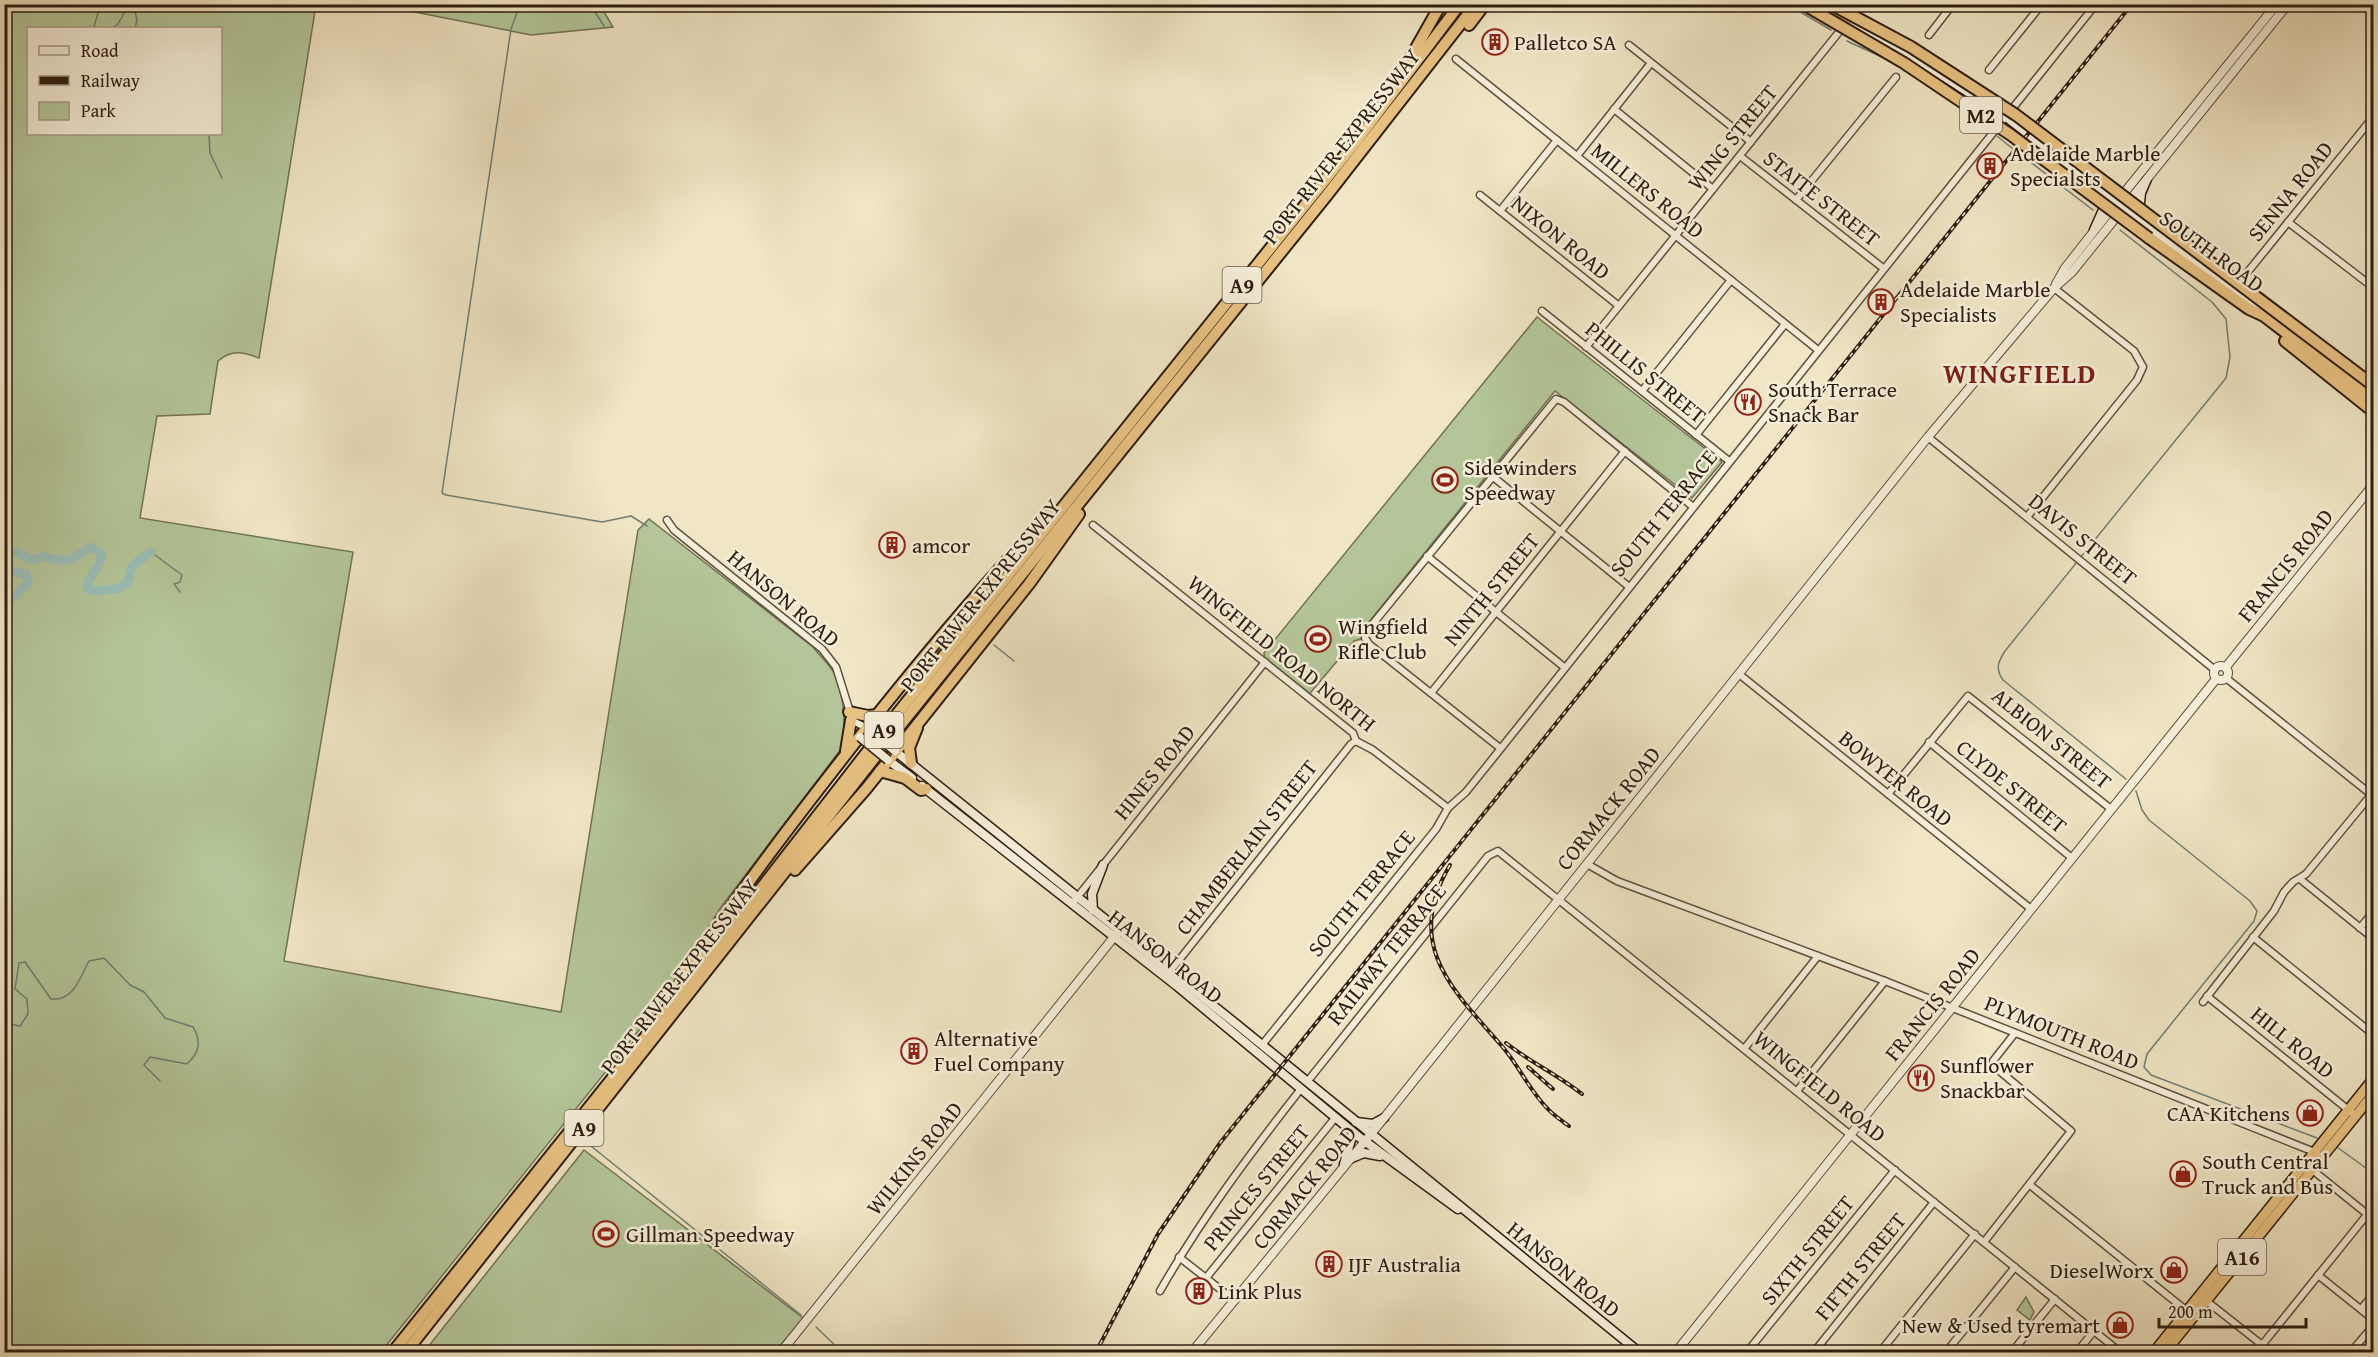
<svg xmlns="http://www.w3.org/2000/svg" width="2378" height="1357" font-family="'Gentium Book Plus',serif">
<style>
.green{fill:#b4c699;stroke:#717255;stroke-width:1.5;fill-rule:evenodd}
.lines{fill:none;stroke-linecap:round;stroke-linejoin:round}
.stream{stroke:#6f7e75;stroke-width:1.5}
.river{stroke:#9abfb7;stroke-width:9}
.minor-casing{stroke:#5e4f3e;stroke-width:9}
.tertiary-casing{stroke:#5e4f3e;stroke-width:10}
.secondary-casing{stroke:#2e1d11;stroke-width:11}
.trunk-casing{stroke:#2e1d11;stroke-width:12}
.motorway-casing{stroke:#2e1d11;stroke-width:14}
.minor{stroke:#f5eed9;stroke-width:6}
.tertiary{stroke:#f5eed9;stroke-width:8}
.secondary{stroke:#f5eed9;stroke-width:8}
.trunk{stroke:#e8c282;stroke-width:9}
.motorway{stroke:#e8c282;stroke-width:10}
.rail-casing{stroke:#2e1d11;stroke-width:4}
.rail{stroke:#f5eed9;stroke-width:1.5;stroke-dasharray:4.5;stroke-linecap:butt}
.secondary-bridge-casing{stroke:#2e1d11;stroke-width:11;stroke-linecap:butt}
.motorway-bridge-casing{stroke:#2e1d11;stroke-width:14;stroke-linecap:butt}
.secondary-bridge{stroke:#f5eed9;stroke-width:8}
.motorway-bridge{stroke:#e8c282;stroke-width:10}
.labels{text-anchor:middle;dominant-baseline:central;stroke-width:5;stroke-linejoin:round;paint-order:stroke}
.shield{fill:#f5eed9;stroke:#6a5c4d;stroke-width:1.5}
.shield-label{font-size:21px;font-weight:bold;fill:#2e1d11}
.poi-label{font-size:22px;fill:#2e1d11;stroke:#f5eed9;text-anchor:start}
.street-label{font-size:22px;fill:#2e1d11;stroke:#f5eed9}
.district-label{font-size:28px;font-weight:bold;letter-spacing:1.5px;fill:#7a1f14;stroke:#f5eed9}
</style>
<rect width="100%" height="100%" fill="#f0e5c4"/>
<filter id="stains"><feTurbulence type="fractalNoise" baseFrequency=".00333" numOctaves="4"/><feColorMatrix values="0 0 0 0 .2 0 0 0 0 .09 0 0 0 0 .02 0 0 0 .5 -.17"/></filter>
<radialGradient id="worn" r=".72"><stop offset=".6" stop-color="#630" stop-opacity="0"/><stop offset="1" stop-color="#630" stop-opacity=".3"/></radialGradient>
<!-- green -->
<g class="green">
<path d="M5,5H316L259,358C243,352 232,349 218,361L210,414L157,416L140,518L353,552L284,961L561,1012L638,530L649,519L813,647C819,655 829,664 834,673C844,694 847,727 841,749L721,907L656,1009L381,1352H5ZM28,28H220V134H28Z"/>
<path d="M379,5H600L613,27L531,35Z"/>
<path d="M1537,317L1722,462L1692,498L1555,391L1369,622L1372,625L1365,638L1354,641L1307,697L1265,662L1264,653Z"/>
<path d="M584,1150L803,1318L775,1352H424Z"/>
<path d="M2026,1297L2034,1312L2030,1320L2017,1310Z"/>
</g>
<g class="lines">
<!-- stream -->
<g class="stream">
<path d="M520,4L511,29L442,493L446,495L602,522L631,516L647,526"/>
<path d="M590,4L604,26"/>
<path d="M1787,4L1831,30"/>
<path d="M99,28L94,26L101,4"/>
<path d="M112,28L118,24L127,8L135,11L137,20L135,28"/>
<path d="M1847,41L1886,59"/>
<path d="M1973,116L1986,127"/>
<path d="M209,134L210,153L222,178"/>
<path d="M1997,136L2013,149"/>
<path d="M2016,151L2093,210"/>
<path d="M151,552L182,575L180,582L174,584L180,592"/>
<path d="M2080,558L2226,378L2230,357L2226,319L2212,302L2120,230"/>
<path d="M2077,562L2005,651C1998,662 1995,669 2003,680L2126,779"/>
<path d="M994,645L1014,661"/>
<path d="M2136,791L2142,810L2149,820L2250,901L2257,911L2254,921L2147,1054L2144,1067L2151,1075L2317,1138"/>
<path d="M4,1023L20,1026L28,1014L27,999L15,989L19,963L25,962L51,999C74,1001 79,979 89,961L104,958L130,985L144,992L165,1018L193,1027C202,1042 199,1053 187,1064L150,1057L144,1065L160,1081"/>
<path d="M586,1142L801,1315"/>
<path d="M2337,1147L2374,1174"/>
<path d="M816,1327L842,1352"/>
</g>
<!-- river -->
<path class="river" d="M4,606L28,583L26,574L11,572L8,556L12,551L34,560L43,556L54,560H70L91,547L102,555C99,571 90,571 87,588L94,591L119,588L127,583L133,565L151,552"/>
<!-- minor casing -->
<g class="minor-casing">
<g id="minor">
<path d="M1851,16L1860,4"/>
<path d="M1929,35L1953,4"/>
<path d="M1629,45L1751,142"/>
<path d="M1456,59L1818,350"/>
<path d="M1989,70L2042,4"/>
<path d="M1614,109L1713,189"/>
<path d="M1577,156L1651,63"/>
<path d="M1740,156L1883,268"/>
<path d="M1480,195L1619,306"/>
<path d="M1796,200L1896,77"/>
<path d="M1500,211L1557,140"/>
<path d="M2288,222L2374,288"/>
<path d="M2238,284L2374,116"/>
<path d="M1542,311L1729,461"/>
<path d="M1586,347L1843,27"/>
<path d="M1642,391L1731,280"/>
<path d="M1696,435L1785,324"/>
<path d="M1928,437L2215,670"/>
<path d="M1492,476L1628,586"/>
<path d="M2027,517L2137,380L2143,367L2134,351L2054,288"/>
<path d="M667,520L674,530L822,649L836,667L850,712"/>
<path d="M1093,525L1353,733L1356,741L1373,750L1448,808"/>
<path d="M1427,556L1564,667"/>
<path d="M1739,674L2031,909"/>
<path d="M2226,678L2373,796"/>
<path d="M1431,693L1625,451"/>
<path d="M851,720L867,728"/>
<path d="M1929,742L2072,858"/>
<path d="M1500,748L1369,644L1365,638L1367,631L1556,399L1564,402L1692,506"/>
<path d="M1888,794L1968,696L2111,809"/>
<path d="M1587,864L1617,881L1885,981L2317,1153"/>
<path d="M2300,879L2374,939"/>
<path d="M1075,900L1265,662"/>
<path d="M2360,928L2374,911"/>
<path d="M2253,937L2374,1035"/>
<path d="M1168,974L1351,744L1356,741"/>
<path d="M2207,996L2351,1112"/>
<path d="M2203,1002L2274,911L2284,892L2293,882L2306,874L2371,795"/>
<path d="M1262,1045L1436,829L1448,808L1466,792L2096,4"/>
<path d="M1744,1049L1818,956"/>
<path d="M1307,1082L1488,856L1498,851L2120,1352"/>
<path d="M1797,1091L1885,981"/>
<path d="M2305,1164L2367,1214"/>
<path d="M2030,1185L2187,1311"/>
<path d="M1984,1242L2071,1131L1996,1068L1993,1061L2015,1033"/>
<path d="M1179,1257L1234,1300"/>
<path d="M2318,1275L2374,1320"/>
<path d="M1206,1278L1335,1118"/>
<path d="M1160,1291C1201,1219 1249,1155 1300,1090"/>
<path d="M2204,1299L2271,1352"/>
<path d="M2361,1309L2374,1294"/>
<path d="M2262,1345L2374,1206"/>
<path d="M1747,1352L1895,1170"/>
<path d="M1814,1352L1934,1202"/>
<path d="M1880,1352L1975,1234"/>
<path d="M1946,1352L2015,1267"/>
<path d="M2012,1352L2055,1299"/>
<path d="M2077,1352L2094,1331"/>
<path d="M2351,1352L2374,1325"/>
</g>
</g>
<!-- tertiary casing -->
<g class="tertiary-casing">
<g id="tertiary">
<path d="M2120,198L2277,4"/>
<path d="M2056,284L2065,268L2113,207"/>
<circle cx="2221" cy="673" r="7"/>
<path d="M2225,668L2374,484"/>
<path d="M781,1352L1118,932"/>
<path d="M1192,1352L1384,1118L1928,437L2054,288L2072,272L2288,4"/>
<path d="M1676,1352L2216,679"/>
</g>
</g>
<!-- secondary casing -->
<g class="secondary-casing">
<g id="secondary">
<path d="M1847,21L1916,59L2005,116L2116,203L2268,314"/>
<path d="M2139,213L2141,193L2147,179"/>
<path d="M2094,230L2103,210V199"/>
<path d="M2313,347L2340,368"/>
<path d="M895,751L1240,1027L1639,1352"/>
<path d="M888,760L912,778"/>
<path d="M922,786L1177,986L1359,1137L1458,1209"/>
<path d="M1093,910L1092,894L1103,865"/>
<path d="M1356,1122L1373,1124L1384,1118"/>
<path d="M1347,1160L1364,1153L1380,1156"/>
<path d="M1344,1164L1353,1133"/>
</g>
</g>
<!-- trunk casing -->
<g class="trunk-casing">
<g id="trunk">
<path d="M2154,1352L2374,1078"/>
<path d="M2165,1352L2374,1093"/>
</g>
</g>
<!-- motorway casing -->
<g class="motorway-casing">
<g id="motorway">
<path d="M1818,4L1847,21"/>
<path d="M1469,25L1485,4"/>
<path d="M1407,64L1441,4"/>
<path d="M2149,238L2249,309L2264,316L2374,400"/>
<path d="M2285,341L2374,412"/>
<path d="M849,712L868,716L877,715"/>
<path d="M846,751L851,720"/>
<path d="M911,763L909,748L917,728"/>
<path d="M880,771L905,778L921,790L926,789"/>
<path d="M795,870L866,789L1029,584L1079,514"/>
<path d="M683,977C738,893 799,814 861,735C922,658 984,583 1051,513"/>
<path d="M393,1352L647,1035L885,729L1358,139L1460,4"/>
<path d="M406,1352L891,737L1327,195L1476,4"/>
</g>
</g>
<!-- minor -->
<use href="#minor" class="minor"/>
<!-- tertiary -->
<use href="#tertiary" class="tertiary"/>
<!-- secondary -->
<use href="#secondary" class="secondary"/>
<!-- trunk -->
<use href="#trunk" class="trunk"/>
<!-- motorway -->
<use href="#motorway" class="motorway"/>
<!-- rail casing -->
<g class="rail-casing">
<g id="rail">
<path d="M1450,865C1403,944 1452,989 1501,1045C1518,1064 1529,1090 1547,1108C1553,1115 1561,1120 1569,1126"/>
<path d="M1506,1043C1530,1062 1558,1075 1582,1094"/>
<path d="M1528,1067L1553,1089"/>
<path d="M1096,1352L1158,1234L1220,1143L2132,4"/>
</g>
</g>
<!-- rail -->
<use href="#rail" class="rail"/>
<!-- secondary-bridge casing -->
<g class="secondary-bridge-casing">
<g id="secondary-bridge">
<path d="M867,728L895,751"/>
<path d="M860,737L888,760"/>
</g>
</g>
<!-- motorway-bridge casing -->
<g class="motorway-bridge-casing">
<g id="motorway-bridge">
<path d="M1803,4L1904,63L2011,135L2149,238"/>
<path d="M1831,4L1911,47L2016,115L2374,386"/>
</g>
</g>
<!-- secondary-bridge -->
<use href="#secondary-bridge" class="secondary-bridge"/>
<!-- motorway-bridge -->
<use href="#motorway-bridge" class="motorway-bridge"/>
</g>
<!-- icons -->
<defs>
<g id="building-ring" transform="scale(1.35)"><circle r="9.5" fill="#f5eed9" stroke="#8f2418" stroke-width="1.5"/><path d="M-4-6H4V6H1V3H-1V6H-4ZM-2.5-4.3h1.7v1.8h-1.7ZM.8-4.3h1.7v1.8H.8ZM-2.5-1h1.7V.8h-1.7ZM.8-1h1.7V.8H.8Z" fill="#8f2418"/></g>
<g id="restaurant-ring" transform="scale(1.35)"><circle r="9.5" fill="#f5eed9" stroke="#8f2418" stroke-width="1.5"/><path d="M-5-6h1v4h1v-4h1v4h1v-4h1v5L-1.5 .5V6h-2V.5L-5-1ZM5-6V6H3V1.5H1.5Q1.5-4 5-6Z" fill="#8f2418"/></g>
<g id="stadium-ring" transform="scale(1.35)"><circle r="9.5" fill="#f5eed9" stroke="#8f2418" stroke-width="1.5"/><path d="M0-5a6.5 5 0 1 0 0 10a6.5 5 0 1 0 0-10ZM-3.5-1.8h7v3.6h-7Z" fill="#8f2418"/></g>
<g id="shop-ring" transform="scale(1.35)"><circle r="9.5" fill="#f5eed9" stroke="#8f2418" stroke-width="1.5"/><path d="M-5-2.5h2.3a2.7 3.5 0 0 1 5.4 0H5L5.5 6h-11ZM-1.5-2.5h3a1.5 2.3 0 0 0-3 0Z" fill="#8f2418"/></g>
</defs>
<g fill-rule="evenodd">
<use href="#building-ring" x="1495" y="42"/>
<use href="#building-ring" x="1990" y="166"/>
<use href="#building-ring" x="1881" y="302"/>
<use href="#restaurant-ring" x="1748" y="402"/>
<use href="#stadium-ring" x="1445" y="480"/>
<use href="#building-ring" x="892" y="545"/>
<use href="#stadium-ring" x="1318" y="639"/>
<use href="#building-ring" x="914" y="1051"/>
<use href="#restaurant-ring" x="1921" y="1078"/>
<use href="#shop-ring" x="2310" y="1113"/>
<use href="#shop-ring" x="2183" y="1174"/>
<use href="#stadium-ring" x="606" y="1234"/>
<use href="#building-ring" x="1329" y="1264"/>
<use href="#shop-ring" x="2174" y="1270"/>
<use href="#building-ring" x="1199" y="1291"/>
<use href="#shop-ring" x="2120" y="1325"/>
</g>
<g class="labels">
<!-- shield labels -->
<g class="shield">
<rect x="1960" y="97" width="42" height="36" rx="4.5"/>
<rect x="1222.5" y="267" width="39" height="36" rx="4.5"/>
<rect x="864.5" y="712" width="39" height="36" rx="4.5"/>
<rect x="564.5" y="1110" width="39" height="36" rx="4.5"/>
<rect x="2218" y="1239" width="48" height="36" rx="4.5"/>
</g>
<g class="shield-label">
<text x="1981" y="115">M2</text>
<text x="1242" y="285">A9</text>
<text x="884" y="730">A9</text>
<text x="584" y="1128">A9</text>
<text x="2242" y="1257">A16</text>
</g>
<!-- poi labels -->
<g class="poi-label">
<text x="1514" y="42">Palletco SA</text>
<text x="2010" y="153">Adelaide Marble<tspan x="2010" dy="25">Specialsts</tspan></text>
<text x="1900" y="289">Adelaide Marble<tspan x="1900" dy="25">Specialists</tspan></text>
<text x="1768" y="389">South Terrace<tspan x="1768" dy="25">Snack Bar</tspan></text>
<text x="1464" y="467">Sidewinders<tspan x="1464" dy="25">Speedway</tspan></text>
<text x="912" y="545">amcor</text>
<text x="1338" y="626">Wingfield<tspan x="1338" dy="25">Rifle Club</tspan></text>
<text x="934" y="1038">Alternative<tspan x="934" dy="25">Fuel Company</tspan></text>
<text x="1940" y="1065">Sunflower<tspan x="1940" dy="25">Snackbar</tspan></text>
<text x="2290" y="1113" text-anchor="end">CAA Kitchens</text>
<text x="2202" y="1161">South Central<tspan x="2202" dy="25">Truck and Bus</tspan></text>
<text x="626" y="1234">Gillman Speedway</text>
<text x="1348" y="1264">IJF Australia</text>
<text x="2154" y="1270" text-anchor="end">DieselWorx</text>
<text x="1218" y="1291">Link Plus</text>
<text x="2100" y="1325" text-anchor="end">New &amp; Used tyremart</text>
</g>
<!-- street labels -->
<g class="street-label">
<text transform="translate(1732 137) rotate(-51)">WING STREET</text>
<text transform="translate(1341 146) rotate(-52)">PORT RIVER EXPRESSWAY</text>
<text transform="translate(1648 190) rotate(39)">MILLERS ROAD</text>
<text transform="translate(2290 191) rotate(-51)">SENNA ROAD</text>
<text transform="translate(1822 198) rotate(38)">STAITE STREET</text>
<text transform="translate(1561 237) rotate(39)">NIXON ROAD</text>
<text transform="translate(2212 251) rotate(36)">SOUTH ROAD</text>
<text transform="translate(1646 372) rotate(39)">PHILLIS STREET</text>
<text transform="translate(1663 513) rotate(-51)">SOUTH TERRACE</text>
<text transform="translate(2083 539) rotate(39)">DAVIS STREET</text>
<text transform="translate(2285 565) rotate(-51)">FRANCIS ROAD</text>
<text transform="translate(1491 589) rotate(-51)">NINTH STREET</text>
<text transform="translate(980 595) rotate(-51)">PORT RIVER EXPRESSWAY</text>
<text transform="translate(784 598) rotate(40)">HANSON ROAD</text>
<text transform="translate(1282 653) rotate(39)">WINGFIELD ROAD NORTH</text>
<text transform="translate(2052 738) rotate(39)">ALBION STREET</text>
<text transform="translate(1154 772) rotate(-51)">HINES ROAD</text>
<text transform="translate(1896 778) rotate(39)">BOWYER ROAD</text>
<text transform="translate(2012 786) rotate(39)">CLYDE STREET</text>
<text transform="translate(1608 808) rotate(-51)">CORMACK ROAD</text>
<text transform="translate(1246 847) rotate(-52)">CHAMBERLAIN STREET</text>
<text transform="translate(1361 893) rotate(-51)">SOUTH TERRACE</text>
<text transform="translate(1386 954) rotate(-51)">RAILWAY TERRACE</text>
<text transform="translate(1166 956) rotate(38)">HANSON ROAD</text>
<text transform="translate(679 976) rotate(-52)">PORT RIVER EXPRESSWAY</text>
<text transform="translate(1932 1004) rotate(-51)">FRANCIS ROAD</text>
<text transform="translate(2062 1032) rotate(22)">PLYMOUTH ROAD</text>
<text transform="translate(2293 1042) rotate(39)">HILL ROAD</text>
<text transform="translate(1820 1086) rotate(39)">WINGFIELD ROAD</text>
<text transform="translate(914 1158) rotate(-51)">WILKINS ROAD</text>
<text transform="translate(1256 1187) rotate(-51)">PRINCES STREET</text>
<text transform="translate(1304 1187) rotate(-51)">CORMACK ROAD</text>
<text transform="translate(1807 1250) rotate(-51)">SIXTH STREET</text>
<text transform="translate(1860 1266) rotate(-51)">FIFTH STREET</text>
<text transform="translate(1564 1269) rotate(39)">HANSON ROAD</text>
</g>
<!-- district labels -->
<g class="district-label">
<text x="2020" y="372">WINGFIELD</text>
</g>
</g>
<!-- margin -->
<rect width="2378" height="1357" fill="none" stroke="#f0e5c4" stroke-width="24"/>
<rect x="6" y="6" width="2366" height="1345" fill="none" stroke="#2e1d11" stroke-width="3"/>
<rect x="12" y="12" width="2354" height="1333" fill="none" stroke="#2e1d11" stroke-width="1.5"/>
<!-- legend -->
<rect x="27" y="27" width="195" height="108" fill="#f5eed9" stroke="#a59a89" stroke-width="1.5"/>
<rect x="39" y="46" width="30" height="9" fill="#f5eed9" stroke="#a59a89" stroke-width="1.5"/>
<text x="81" y="57" font-size="18" fill="#2e1d11">Road</text>
<rect x="39" y="76" width="30" height="9" fill="#2e1d11" stroke="#a59a89" stroke-width="1.5"/>
<text x="81" y="87" font-size="18" fill="#2e1d11">Railway</text>
<rect x="39" y="102" width="30" height="18" fill="#b4c699" stroke="#a59a89" stroke-width="1.5"/>
<text x="81" y="117" font-size="18" fill="#2e1d11">Park</text>
<!-- scale -->
<path d="M2159 1318v9h147v-9" fill="none" stroke="#2e1d11" stroke-width="3"/>
<text x="2168" y="1318" font-size="18" fill="#2e1d11" stroke="#f5eed9" stroke-width="4.5" paint-order="stroke">200 m</text>
<rect width="100%" height="100%" filter="url(#stains)"/>
<rect width="100%" height="100%" fill="url(#worn)"/>
</svg>
